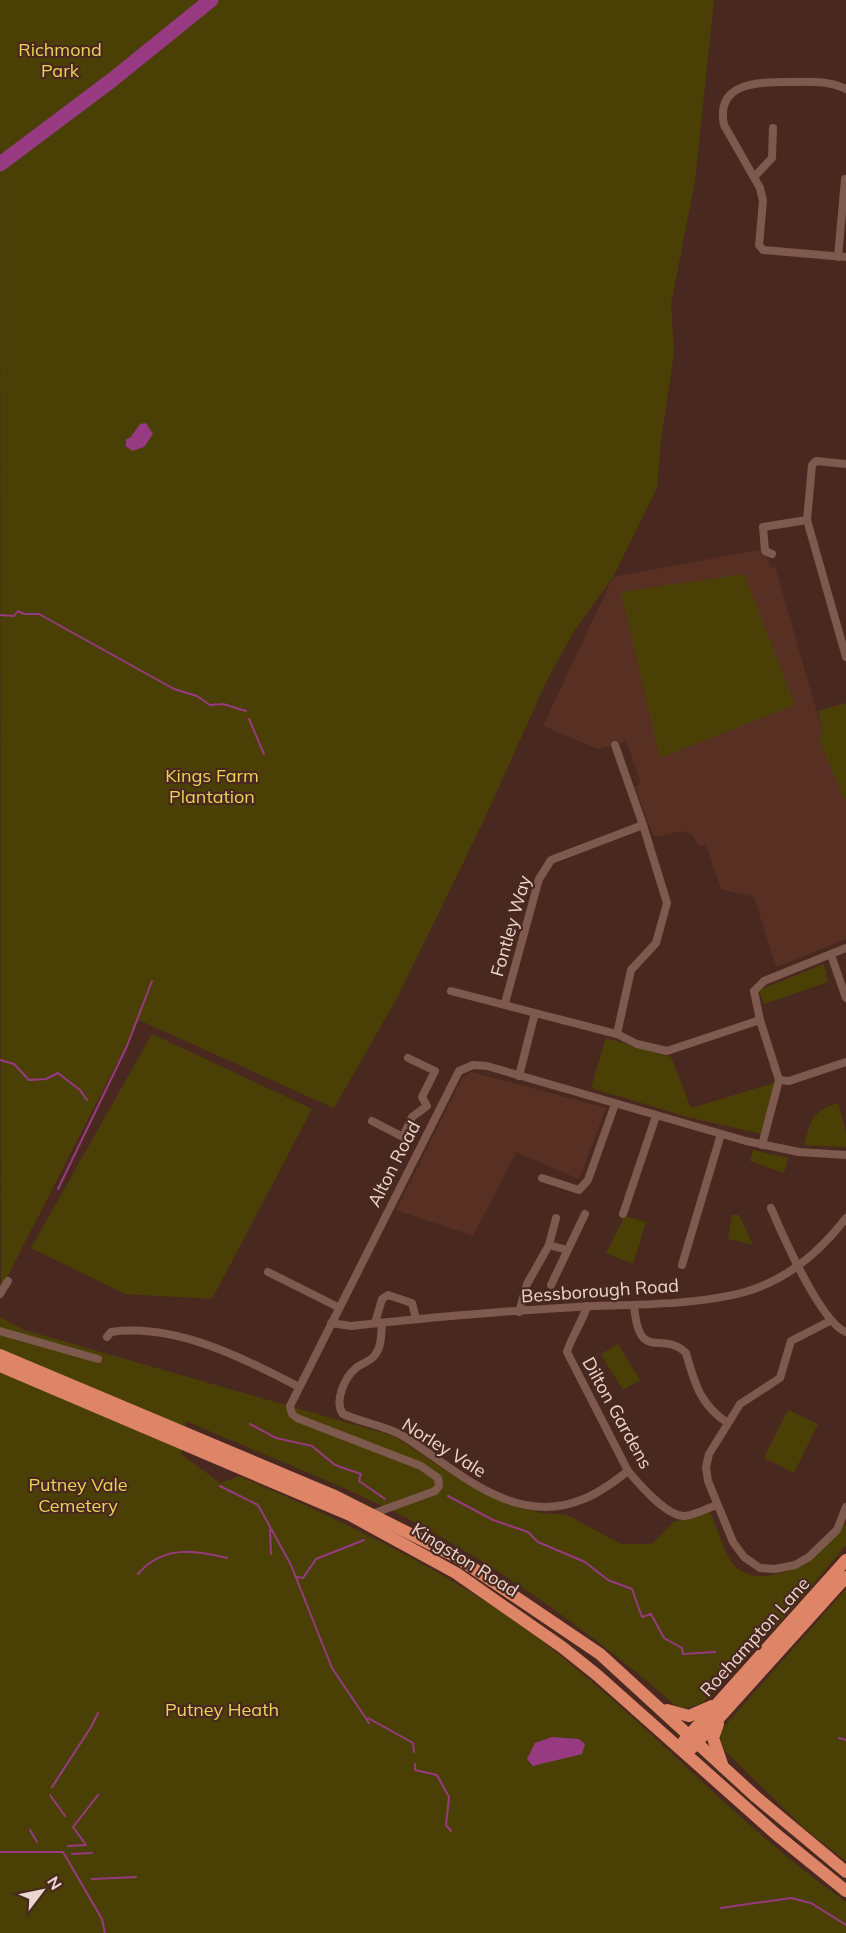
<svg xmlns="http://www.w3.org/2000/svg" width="846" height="1933" font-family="Mulish,sans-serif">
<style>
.built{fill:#573023}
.green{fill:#4a4006}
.water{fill:#983a81}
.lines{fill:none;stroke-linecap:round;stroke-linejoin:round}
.stream{stroke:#983a81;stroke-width:2}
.river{stroke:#983a81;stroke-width:15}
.minor{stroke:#7d594e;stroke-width:8}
.trunk{stroke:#de8568;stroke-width:12}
.labels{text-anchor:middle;stroke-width:4.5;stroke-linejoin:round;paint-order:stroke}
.park-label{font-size:18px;fill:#ebd357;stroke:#49291f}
.street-label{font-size:18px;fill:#ecd7d0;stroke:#49291f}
</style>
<rect width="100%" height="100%" fill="#49291f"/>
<!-- built -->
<g class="built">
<path d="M764,549l6,19 5,-1 48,166 21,66 2,-1v141l-70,28 -22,-70 -33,-8 -15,-44 -7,1 -6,-10 -11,-5 -25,6 -4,-2 -18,-48 6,-4 -15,-42 -28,8 -55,-23 70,-149z"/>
<path d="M471,1072l135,36 -27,71 -63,-27 -43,84 -77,-26 66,-131z"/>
</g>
<!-- green -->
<g class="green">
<path d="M0,0h714l-19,181 -24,123 3,49 -13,87 -4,48 -44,89 -40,56 -25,45 -65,144 -86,176 -63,110 -195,-88 -138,269z"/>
<path d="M744,574l51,131 -135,53 -39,-166z"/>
<path d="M846,703v95l-2,1 -26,-62 5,-4 -5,-22z"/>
<path d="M824,964l4,18 -64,22 -5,-14z"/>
<path d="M152,1034l160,75 -100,190 -87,-5 -94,-46z"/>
<path d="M606,1038l65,19 20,51 83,-25 -13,51 -73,-17 -97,-29z"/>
<path d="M838,1103l8,30v14l-42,-2c8,-26 6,-32 34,-42z"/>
<path d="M753,1150l35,8 -4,15 -34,-12z"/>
<path d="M732,1215h7l14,30 -25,-6z"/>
<path d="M625,1216l21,6 -13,42 -27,-11z"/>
<path d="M0,1317l24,13 370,106 72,48 42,21 34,8 25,2 54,29h31l22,-22 36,-11c6,14 16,49 28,58 12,8 22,8 35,6 36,-8 50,-24 73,-52v22l-61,72 -83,86 -18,6 -9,-4c-85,-74 -179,-141 -280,-193 -68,-34 -139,-60 -209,-91l-5,33 39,29 19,-7c115,50 224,101 323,181 98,79 181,172 284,245v31h-846z"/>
<path d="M618,1344l22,36 -17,10 -22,-36z"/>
<path d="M788,1410l30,14 -24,49 -30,-15z"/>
<path d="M846,1589v272l-41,-32 -81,-79 -4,-12 3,-10z"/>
</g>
<!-- water -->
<g class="water">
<path d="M146,423l7,11 -9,13 -12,4 -6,-5v-7l4,-1 10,-14z"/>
<path d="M552,1737l27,2 6,5 -3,10 -49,12 -6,-7 8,-16z"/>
</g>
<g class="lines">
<!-- stream -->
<g class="stream">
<path d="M0,615l14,1 4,-5 6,3h15l135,75 23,7 13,9 13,-1 23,7"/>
<path d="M249,719l15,35"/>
<path d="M0,1060l14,4 15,16 17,-1 12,-6 22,17 7,10"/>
<path d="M58,1189l69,-143 25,-65"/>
<path d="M250,1424l26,14 36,8 23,19 26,9 -2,7 26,18"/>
<path d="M220,1486l38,19 33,60 41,103 37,55"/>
<path d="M448,1496l45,24 35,12 10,10 47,20 23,18 24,9 10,28 9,-3 13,24 18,10 1,6 32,-2"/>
<path d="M270,1530l1,24"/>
<path d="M138,1574c25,-29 56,-24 89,-16"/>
<path d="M297,1577l6,1 13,-19 48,-19"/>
<path d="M368,1718l45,25 1,9"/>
<path d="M839,1738l7,2"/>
<path d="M415,1764v6l22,5 12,22 -3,28 5,6"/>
<path d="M52,1787l39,-60 7,-14"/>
<path d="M50,1795l15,21"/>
<path d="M30,1830l7,12"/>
<path d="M68,1846l18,-1 -13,-18 25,-32"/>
<path d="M0,1852h63l39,67 3,14"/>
<path d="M72,1854l20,-1"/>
<path d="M92,1879l44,-2"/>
<path d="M721,1908l70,-10 20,5 35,22"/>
</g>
<!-- river -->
<path class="river" d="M0,164l112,-84 99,-80"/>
<!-- minor -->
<g class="minor">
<path d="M846,89c-18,-9 -36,-7 -56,-7 -29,0 -75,-1 -66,43l36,63 3,13 -4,44 4,5 83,7"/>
<path d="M754,177l18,-19 1,-30"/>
<path d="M838,257l7,-78"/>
<path d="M846,464l-30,-3 -4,4 -5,55 39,137"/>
<path d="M772,554l-7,-3 -2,-24 44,-7"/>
<path d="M615,745l28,80"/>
<path d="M831,955l15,43"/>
<path d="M451,991l84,22"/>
<path d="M505,1003l34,-124 12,-19 92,-35 24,78 -11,40 -25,27 -14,64"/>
<path d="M519,1076l16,-63 82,21 20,10 30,7 93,-31"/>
<path d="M779,1080l10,1 57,-19"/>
<path d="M372,1121l31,16 9,-20 15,-11 -5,-9 13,-26 -27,-13"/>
<path d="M762,1145l17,-65 -19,-60 -6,-29 10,-10 82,-33"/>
<path d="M542,1178l37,12 9,-10 27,-76"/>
<path d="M771,1208c11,26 50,115 75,124"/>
<path d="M623,1214l33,-98"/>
<path d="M549,1245l18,5"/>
<path d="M682,1265l39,-131"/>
<path d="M268,1272l70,35"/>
<path d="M551,1285l34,-71"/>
<path d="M0,1294l8,-13"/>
<path d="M634,1305c5,60 28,24 52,48 9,31 14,52 42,70"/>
<path d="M587,1306c-5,17 -15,29 -20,46l61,119c11,13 39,46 57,45 10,-1 22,-8 32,-11"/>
<path d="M519,1312l8,-28 22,-39 7,-27"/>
<path d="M830,1321l-39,20 -11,37 -40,26 -31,50 -3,13 2,14 25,61 11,15 16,11 15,1 20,-4 14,-8 28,-27 9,-23"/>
<path d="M331,1323l20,3c75,-8 151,-15 226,-19 52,-3 117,-1 168,-15 41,-12 75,-40 101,-74"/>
<path d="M375,1323l7,-24 6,-4 24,8 4,16"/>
<path d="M382,1323c-1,11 0,23 -7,32 -5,7 -13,8 -19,13 -12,10 -22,34 -13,46 18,8 45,13 60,22 54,34 110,91 178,64 17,-6 33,-18 47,-29"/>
<path d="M0,1331l98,28"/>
<path d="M107,1337l4,-5c64,-9 133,26 188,55"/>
<path d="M372,1514l63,-23 4,-5 -1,-8 -17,-12 -124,-48 -5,-4 -2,-8 169,-335 14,-6 14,1 259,75 53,11 47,3"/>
</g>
<!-- trunk -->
<g class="trunk">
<path d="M0,1355l335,141 123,62 142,96 156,143 90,75"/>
<path d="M0,1366l350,149 106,58 106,74 35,28 180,160 69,56"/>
<path d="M667,1710l22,6 23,-10"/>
<path d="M718,1724l-5,14 9,26"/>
<path d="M684,1741l162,-181"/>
<path d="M692,1748l154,-171"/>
</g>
</g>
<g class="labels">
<!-- park labels -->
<g class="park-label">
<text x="60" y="56">Richmond<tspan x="60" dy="21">Park</tspan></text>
<text x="212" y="782">Kings Farm<tspan x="212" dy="21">Plantation</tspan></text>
<text x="78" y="1491">Putney Vale<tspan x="78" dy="21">Cemetery</tspan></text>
<text x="222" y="1716">Putney Heath</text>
</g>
<!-- street labels -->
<g class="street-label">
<text transform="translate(511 926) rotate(-74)" y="6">Fontley Way</text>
<text transform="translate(394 1164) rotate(-63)" y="6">Alton Road</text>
<text transform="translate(600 1291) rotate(-4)" y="6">Bessborough Road</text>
<text transform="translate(617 1413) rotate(61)" y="6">Dilton Gardens</text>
<text transform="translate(444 1448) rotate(32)" y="6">Norley Vale</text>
<text transform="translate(465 1560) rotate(32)" y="6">Kingston Road</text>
<text transform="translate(755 1637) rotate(-48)" y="6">Roehampton Lane</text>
</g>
</g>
<!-- north arrow -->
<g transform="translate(42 1891) rotate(58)" stroke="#49291f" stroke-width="4.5" paint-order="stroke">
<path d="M0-4.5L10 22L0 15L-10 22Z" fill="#ecd7d0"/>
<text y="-9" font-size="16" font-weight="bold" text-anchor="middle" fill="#ecd7d0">N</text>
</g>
</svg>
